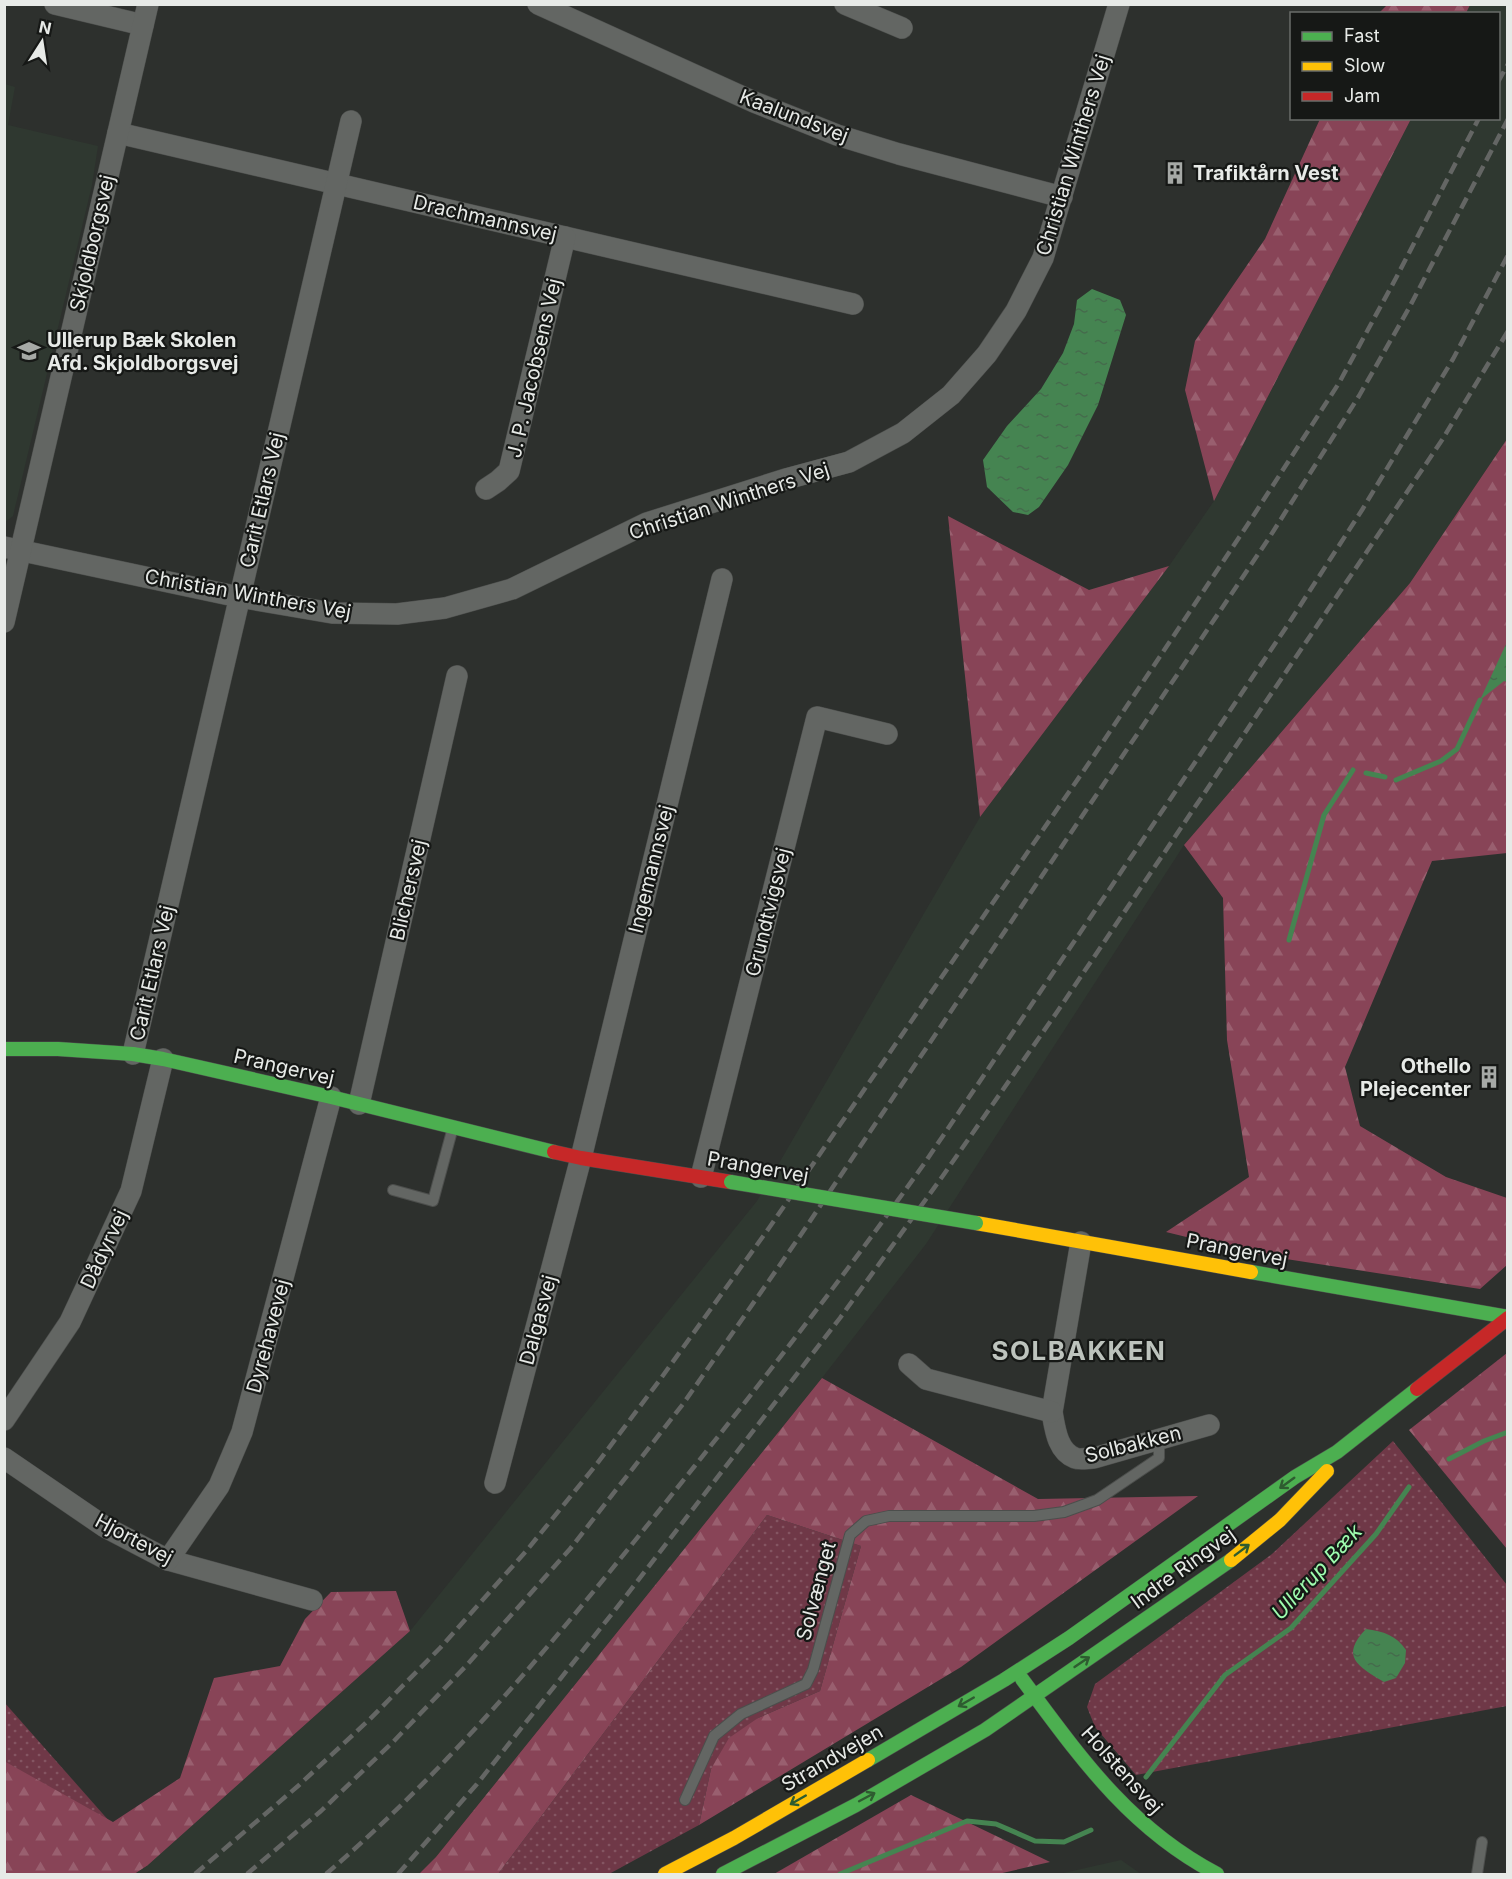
<svg xmlns="http://www.w3.org/2000/svg" width="1512" height="1879" font-family="Inter,sans-serif">
<style>
.built{fill:#2f3830}
.green{fill:url(#green-dots)}
.forest{fill:url(#forest-firs)}
.water{fill:url(#water-ripples)}
.lines{fill:none;stroke-linecap:round;stroke-linejoin:round}
.stream{stroke:#458451;stroke-width:5}
.lane-casing{stroke:#4c4e4c;stroke-width:12}
.street-casing{stroke:#4c4e4c;stroke-width:22}
.fast-casing{stroke:#4c4e4c;stroke-width:15}
.slow-casing{stroke:#4c4e4c;stroke-width:15}
.jam-casing{stroke:#4c4e4c;stroke-width:15}
.lane{stroke:#636663;stroke-width:10}
.street{stroke:#636663;stroke-width:21}
.fast{stroke:#4caf50;stroke-width:14}
.slow{stroke:#ffc107;stroke-width:14}
.jam{stroke:#c62828;stroke-width:14}
.rail{stroke:#646664;stroke-width:4.5;stroke-dasharray:12 6;stroke-linecap:butt}
.fast-bridge-casing{stroke:#4c4e4c;stroke-width:15;stroke-linecap:butt}
.fast-bridge{stroke:#4caf50;stroke-width:14}
.oneway{stroke:#2e5c30}
.labels{text-anchor:middle;stroke-width:4.5;stroke-linejoin:round;paint-order:stroke}
.street-label{font-size:20px;fill:#e7eae7;stroke:#161816}
.poi-label{font-size:20px;font-weight:bold;fill:#e7eae7;stroke:#161816;text-anchor:start}
.water-label{font-size:21px;font-style:italic;fill:#9efcae;stroke:#161816}
.district-label{font-size:26px;font-weight:bold;letter-spacing:1.5px;fill:#bdc3bd;stroke:#161816}
</style>
<defs>
<pattern id="green-dots" width="8" height="8" patternUnits="userSpaceOnUse" patternTransform="scale(1.5)"><rect width="8" height="8" fill="#6f3847"/><path d="M2 2h.1M6 6h.1" fill="none" stroke="#845562" stroke-width="1.8" stroke-linecap="round"/></pattern>
<pattern id="forest-firs" width="22" height="20" patternUnits="userSpaceOnUse" patternTransform="scale(1.5)"><rect width="22" height="20" fill="#884457"/><path d="M5 1l3.5 6h-7zM16 11l3.5 6h-7z" fill="#995f6f"/></pattern>
<pattern id="water-ripples" width="26" height="14" patternUnits="userSpaceOnUse" patternTransform="scale(1.5)"><rect width="26" height="14" fill="#458451"/><path d="M2 4q2-2 4 0t4 0M15 11q2-2 4 0t4 0" fill="none" stroke="#456b4c"/></pattern>
</defs>
<rect width="100%" height="100%" fill="#2d302d"/>
<!-- built -->
<g class="built">
<path d="M1470,5h37v434l-97,144 -226,262 -258,399 -104,134 -386,479 -17,17h-285l14,-9 262,-234 347,-430 223,-384 189,-251 45,-65 197,-382 87,-1v-104l-32,-1z"/>
<path d="M5,84l10,3 -7,38 90,21 -6,39 -79,331 -8,6z"/>
<path d="M1121,1860l20,14h-82z"/>
</g>
<!-- green -->
<g class="green">
<path d="M1393,1441l114,144v121l-371,69 -41,-48 -8,-20 8,-23 177,-130z"/>
<path d="M767,1515l94,31 -41,145 -62,27 -47,51 -12,56 -90,49h-111z"/>
<path d="M4,1702l144,163 -14,9h-129z"/>
</g>
<!-- forest -->
<g class="forest">
<path d="M1387,5v-1l83,1 -4,8h-87z"/>
<path d="M1320,119h91l-197,382 -29,-111 10,-49 70,-102z"/>
<path d="M1507,439v414l-75,8 -87,206 15,59 86,51 61,21v67l-27,24 -220,-34 -94,-23 83,-55 -22,-137 -4,-142 -39,-53 226,-262z"/>
<path d="M948,516l141,74 80,-24 -189,251z"/>
<path d="M1507,1353v196l-98,-119z"/>
<path d="M822,1378l216,121 160,-3 -237,171 -262,158 12,-56 18,-31 29,-20 62,-27 41,-145 -94,-31 -269,359h-79l17,-17z"/>
<path d="M396,1591l14,40 -262,234 -14,9h-129l-1,-113 109,61 67,-44 34,-100 66,-12 25,-47 26,-27z"/>
<path d="M911,1795l139,67 -52,12h-224z"/>
</g>
<!-- water -->
<g class="water">
<path d="M1092,289l28,11 6,15 -28,90 -30,60 -29,42 -11,8 -15,-3 -26,-25 -4,-27 24,-34 34,-37 22,-36 11,-29 3,-24z"/>
<path d="M1507,642v40l-3,-1 -24,19z"/>
<path d="M1366,1629c17,2 31,7 40,21l-1,13 -9,15 -12,4c-27,-16 -44,-26 -18,-53z"/>
</g>
<g class="lines">
<!-- stream -->
<g class="stream">
<path d="M1366,773l19,4"/>
<path d="M1396,780l45,-19 16,-12 23,-49"/>
<path d="M1289,940l35,-125 29,-45"/>
<path d="M1449,1459l35,-18 24,-9"/>
<path d="M1146,1777l79,-102 66,-47 85,-94 33,-47"/>
<path d="M840,1874l127,-53 29,3 39,17 29,1 27,-12"/>
</g>
<!-- lane casing -->
<g class="lane-casing">
<g id="lane">
<path d="M393,1190l40,11 19,-70"/>
<path d="M685,1800l29,-64 27,-22 65,-30 7,-14 37,-135 16,-14 23,-5h145l30,-4 33,-12 62,-42v-20"/>
<path d="M1477,1874l5,-32"/>
</g>
</g>
<!-- street casing -->
<g class="street-casing">
<g id="street">
<path d="M55,4l88,21"/>
<path d="M538,4l216,98 83,33 62,19 163,43"/>
<path d="M845,4l57,24"/>
<path d="M118,133l735,171"/>
<path d="M486,489l12,-8 11,-10 56,-234"/>
<path d="M4,547l235,50 93,16 65,1 48,-6 67,-19 135,-66 139,-44 63,-17 54,-29 48,-38 36,-41 29,-43 27,-53 76,-254"/>
<path d="M4,622l144,-618"/>
<path d="M133,1054l218,-933"/>
<path d="M359,1104l98,-428"/>
<path d="M701,1177l116,-460 70,17"/>
<path d="M1081,1242l-29,170c3,16 5,39 23,46 5,2 13,0 19,0l115,-33"/>
<path d="M909,1364l17,15 126,33"/>
<path d="M4,1420l66,-98 61,-131 32,-132"/>
<path d="M4,1458l101,69 63,33 144,40"/>
<path d="M495,1483l86,-325 141,-579"/>
<path d="M168,1560l51,-74 23,-54 89,-335"/>
</g>
</g>
<!-- fast casing -->
<g class="fast-casing">
<g id="fast">
<path d="M4,1049h54l75,5 30,5 168,38 223,55"/>
<path d="M1251,1272l257,45"/>
<path d="M1022,1679c58,78 107,149 195,195"/>
<path d="M868,1760l136,-80 65,-42 226,-161 42,-25 80,-63"/>
<path d="M723,1874l133,-69 129,-75 246,-170"/>
</g>
</g>
<!-- slow casing -->
<g class="slow-casing">
<g id="slow">
<path d="M976,1223l275,49"/>
<path d="M1231,1560l49,-40 47,-49"/>
<path d="M665,1874l69,-36 134,-78"/>
</g>
</g>
<!-- jam casing -->
<g class="jam-casing">
<g id="jam">
<path d="M554,1152l27,6 150,24"/>
<path d="M1417,1389l91,-71"/>
</g>
</g>
<!-- lane -->
<use href="#lane" class="lane"/>
<!-- street -->
<use href="#street" class="street"/>
<!-- fast -->
<use href="#fast" class="fast"/>
<!-- slow -->
<use href="#slow" class="slow"/>
<!-- jam -->
<use href="#jam" class="jam"/>
<!-- rail -->
<g class="rail">
<path d="M1498,82l10,-18"/>
<path d="M195,1874l103,-88 72,-67 70,-71 87,-98 69,-85 63,-84 110,-153 322,-468 157,-236 91,-141 57,-105 83,-160"/>
<path d="M247,1874l74,-63 72,-69 72,-75 105,-118 113,-145 117,-168 469,-698 90,-142 50,-88 99,-189"/>
<path d="M326,1874c125,-107 229,-234 332,-362 92,-115 183,-231 268,-351l359,-532 77,-119 91,-151 55,-104"/>
<path d="M398,1874l79,-90 149,-188 214,-278 102,-141 115,-165 385,-572 66,-109"/>
</g>
<!-- fast-bridge casing -->
<g class="fast-bridge-casing">
<path id="fast-bridge" d="M731,1182l245,41"/>
</g>
<!-- fast-bridge -->
<use href="#fast-bridge" class="fast-bridge"/>
</g>
<!-- one-way arrows -->
<defs><path id="oneway-shaft" d="M-6 0H5M1.5-3L5.5 0L1.5 3" fill="none" stroke-width="1.6" stroke-linecap="round" stroke-linejoin="round" transform="scale(1.5)"/></defs>
<g class="oneway">
<use href="#oneway-shaft" transform="translate(1287 1483) rotate(144)"/>
<use href="#oneway-shaft" transform="translate(1242 1550) rotate(-37)"/>
<use href="#oneway-shaft" transform="translate(1082 1662) rotate(-34)"/>
<use href="#oneway-shaft" transform="translate(966 1702) rotate(150)"/>
<use href="#oneway-shaft" transform="translate(867 1797) rotate(-28)"/>
<use href="#oneway-shaft" transform="translate(798 1800) rotate(150)"/>
</g>
<!-- icons -->
<defs>
<g id="building-bare" transform="scale(1.8)"><path d="M-4-6H4V6H1V3H-1V6H-4ZM-2.5-4.3h1.7v1.8h-1.7ZM.8-4.3h1.7v1.8H.8ZM-2.5-1h1.7V.8h-1.7ZM.8-1h1.7V.8H.8Z" fill="#a6a9a6" stroke="#161816" stroke-width="2.5" paint-order="stroke"/></g>
<g id="school-bare" transform="scale(1.8)"><path d="M0-5L7-2L0 1L-7-2ZM-4 1L0 2.5L4 1V4Q0 6-4 4Z" fill="#a6a9a6" stroke="#161816" stroke-width="2.5" paint-order="stroke"/></g>
</defs>
<g fill-rule="evenodd">
<use href="#building-bare" x="1175" y="173"/>
<use href="#school-bare" x="29" y="351"/>
<use href="#building-bare" x="1489" y="1077"/>
</g>
<g class="labels">
<!-- street labels -->
<g class="street-label">
<text transform="translate(794 116) rotate(21)" y="7">Kaalundsvej</text>
<text transform="translate(1073 155) rotate(-73)" y="7">Christian Winthers Vej</text>
<text transform="translate(485 218) rotate(13)" y="7">Drachmannsvej</text>
<text transform="translate(92 243) rotate(-77)" y="7">Skjoldborgsvej</text>
<text transform="translate(534 368) rotate(-77)" y="7">J. P. Jacobsens Vej</text>
<text transform="translate(262 500) rotate(-77)" y="7">Carit Etlars Vej</text>
<text transform="translate(729 501) rotate(-18)" y="7">Christian Winthers Vej</text>
<text transform="translate(248 594) rotate(10)" y="7">Christian Winthers Vej</text>
<text transform="translate(651 869) rotate(-76)" y="7">Ingemannsvej</text>
<text transform="translate(408 890) rotate(-77)" y="7">Blichersvej</text>
<text transform="translate(768 912) rotate(-76)" y="7">Grundtvigsvej</text>
<text transform="translate(152 973) rotate(-77)" y="7">Carit Etlars Vej</text>
<text transform="translate(284 1067) rotate(13)" y="7">Prangervej</text>
<text transform="translate(758 1167) rotate(10)" y="7">Prangervej</text>
<text transform="translate(104 1249) rotate(-65)" y="7">Dådyrvej</text>
<text transform="translate(1237 1250) rotate(11)" y="7">Prangervej</text>
<text transform="translate(538 1320) rotate(-75)" y="7">Dalgasvej</text>
<text transform="translate(268 1336) rotate(-75)" y="7">Dyrehavevej</text>
<text transform="translate(1133 1444) rotate(-14)" y="7">Solbakken</text>
<text transform="translate(134 1539) rotate(28)" y="7">Hjortevej</text>
<text transform="translate(1183 1568) rotate(-36)" y="7">Indre Ringvej</text>
<text transform="translate(816 1591) rotate(-75)" y="7">Solvænget</text>
<text transform="translate(832 1758) rotate(-30)" y="7">Strandvejen</text>
<text transform="translate(1122 1770) rotate(48)" y="7">Holstensvej</text>
</g>
<!-- poi labels -->
<g class="poi-label">
<text x="1193" y="180">Trafiktårn Vest</text>
<text x="47" y="347">Ullerup Bæk Skolen<tspan x="47" dy="23">Afd. Skjoldborgsvej</tspan></text>
<text x="1471" y="1073" text-anchor="end">Othello<tspan x="1471" dy="23">Plejecenter</tspan></text>
</g>
<!-- water labels -->
<g class="water-label">
<text transform="translate(1317 1572) rotate(-47)" y="7">Ullerup Bæk</text>
</g>
<!-- district labels -->
<g class="district-label">
<text x="1079" y="1360">SOLBAKKEN</text>
</g>
</g>
<!-- border -->
<rect width="1512" height="1879" fill="none" stroke="#e7eae7" stroke-width="12"/>
<!-- legend -->
<rect x="1290" y="12" width="210" height="108" fill="#161816" stroke="#6a6c6a" stroke-width="1.5"/>
<rect x="1302" y="32" width="30" height="9" fill="#4caf50" stroke="#6a6c6a" stroke-width="1.5"/>
<text x="1344" y="42" font-size="18" fill="#e7eae7">Fast</text>
<rect x="1302" y="62" width="30" height="9" fill="#ffc107" stroke="#6a6c6a" stroke-width="1.5"/>
<text x="1344" y="72" font-size="18" fill="#e7eae7">Slow</text>
<rect x="1302" y="92" width="30" height="9" fill="#c62828" stroke="#6a6c6a" stroke-width="1.5"/>
<text x="1344" y="102" font-size="18" fill="#e7eae7">Jam</text>
<!-- north arrow -->
<g transform="translate(42 42) rotate(12)" stroke="#161816" stroke-width="4.5" paint-order="stroke">
<path d="M0-4.5L10 22L0 15L-10 22Z" fill="#e7eae7"/>
<text y="-9" font-size="16" font-weight="bold" text-anchor="middle" fill="#e7eae7">N</text>
</g>
</svg>
